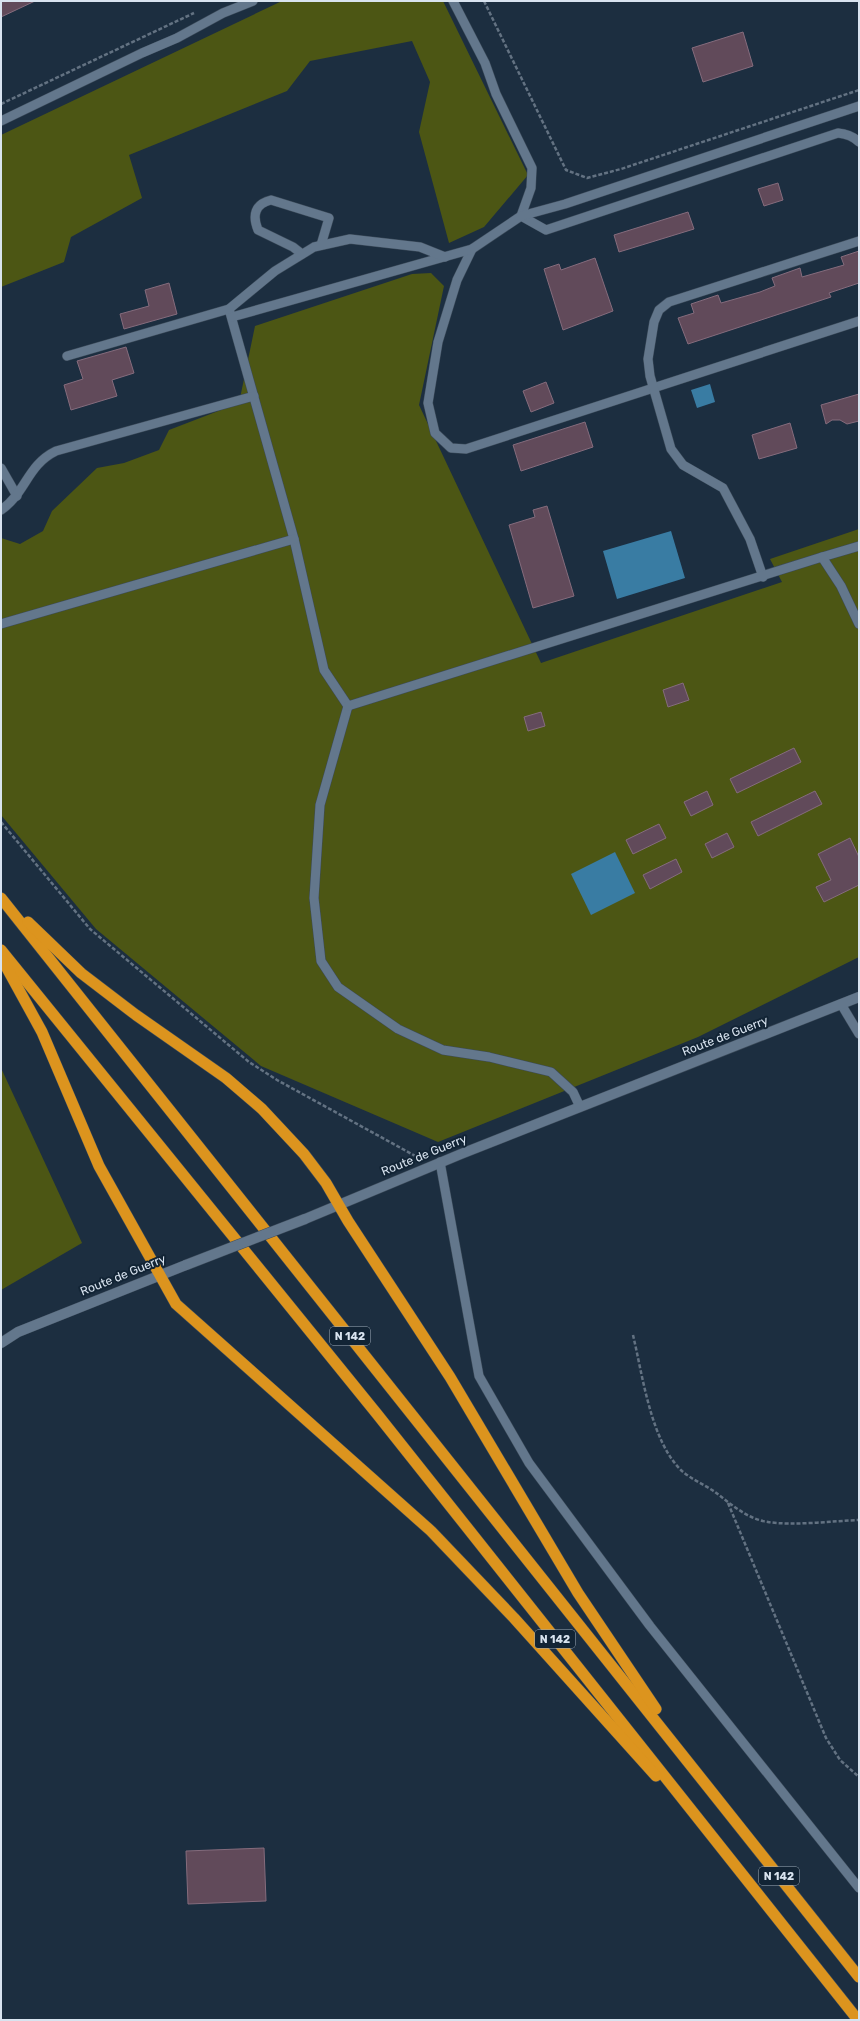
<svg xmlns="http://www.w3.org/2000/svg" width="860" height="2021" font-family="Rubik,sans-serif">
<style>
.green{fill:#4c5614}
.water{fill:#397ca3}
.building{fill:#614a5a;stroke:#856c7d}
.lines{fill:none;stroke-linecap:round;stroke-linejoin:round}
.service-casing{stroke:#3c4b5a;stroke-width:10}
.minor-casing{stroke:#3c4b5a;stroke-width:11}
.trunk-casing{stroke:#3c4b5a;stroke-width:12}
.path{stroke:#637282;stroke-width:2.5;stroke-dasharray:4 2;stroke-linecap:butt}
.service{stroke:#63778c;stroke-width:9}
.minor{stroke:#63778c;stroke-width:10}
.trunk{stroke:#dc941e;stroke-width:11}
.minor-bridge-casing{stroke:#3c4b5a;stroke-width:11;stroke-linecap:butt}
.minor-bridge{stroke:#63778c;stroke-width:10}
.labels{text-anchor:middle;stroke-width:4;stroke-linejoin:round;paint-order:stroke}
.shield{fill:#122435;stroke:#9daab7;stroke-width:1}
.shield-label{font-size:11px;font-weight:bold;fill:#d8e3ef}
.street-label{font-size:12px;fill:#d8e3ef;stroke:#122435}
</style>
<rect width="100%" height="100%" fill="#1c2e40"/>
<!-- green -->
<g class="green">
<path d="M282,1h161l85,174 -44,52 -35,16 -30,-111 11,-50 -18,-41 -102,20 -23,30 -158,64 13,43 -71,39 -7,25 -63,25v-152z"/>
<path d="M431,273l13,13 -25,119 122,258 241,-81 -12,-23 89,-30v428l-161,80 -260,105 -177,-76 -165,-137 -95,-114v-277l19,6 23,-13 9,-20 45,-43 27,-5 35,-13 10,-20 70,-27 16,-77 157,-52z"/>
<path d="M1,1068l81,175 -81,47z"/>
</g>
<!-- water -->
<g class="water">
<path d="M710,384l5,18 -18,6 -6,-18z"/>
<path d="M671,531l14,47 -68,21 -14,-48z"/>
<path d="M615,852l20,41 -44,22 -20,-41z"/>
</g>
<!-- building -->
<g class="building">
<path d="M1,1h34l-34,16z"/>
<path d="M743,32l10,34 -50,16 -11,-34z"/>
<path d="M778,183l5,17 -19,6 -6,-17z"/>
<path d="M688,212l6,17 -75,23 -5,-17z"/>
<path d="M859,251v32l-30,10 2,4 -143,47 -10,-26 16,-5 -3,-9 27,-9 3,8 39,-11 15,-6 -3,-8 28,-10 2,9 42,-12 -3,-8z"/>
<path d="M595,258l18,53 -50,19 -19,-61 15,-5 2,6z"/>
<path d="M169,283l8,31 -53,15 -4,-15 29,-8 -4,-16z"/>
<path d="M126,347l8,26 -22,7 5,16 -46,14 -7,-25 19,-6 -6,-18z"/>
<path d="M546,382l8,21 -23,9 -8,-21z"/>
<path d="M859,394v27l-12,3 -7,-4h-8l-6,4 -5,-19z"/>
<path d="M585,422l8,25 -72,24 -8,-26z"/>
<path d="M790,423l7,25 -38,11 -7,-24z"/>
<path d="M547,506l27,90 -41,12 -24,-83 26,-8 -2,-7z"/>
<path d="M683,683l6,17 -21,7 -5,-17z"/>
<path d="M541,712l4,14 -17,5 -4,-14z"/>
<path d="M794,748l7,14 -64,31 -7,-14z"/>
<path d="M707,791l6,14 -22,11 -7,-14z"/>
<path d="M815,791l7,13 -64,32 -7,-14z"/>
<path d="M659,824l7,14 -33,16 -7,-14z"/>
<path d="M727,833l7,14 -22,11 -7,-14z"/>
<path d="M850,838l9,19v28l-35,17 -8,-15 15,-7 -13,-26z"/>
<path d="M676,859l6,13 -32,17 -7,-14z"/>
<path d="M264,1848l2,53 -78,3 -2,-53z"/>
</g>
<g class="lines">
<!-- service casing -->
<g class="service-casing">
<g id="service">
<path d="M453,1l32,62 11,31 36,74 -1,20 -10,28 25,14 292,-97c9,1 15,3 21,9"/>
<path d="M1,121l141,-68 35,-15 46,-25 30,-12"/>
<path d="M472,249l-15,31 -19,62 -10,61 7,30 16,15 15,1 393,-128"/>
<path d="M302,254l-9,-7 -35,-17c-6,-15 -3,-26 13,-30l58,18 -8,27"/>
<path d="M229,309l65,230 30,131 24,36 -28,99 -6,93 7,63 17,26 60,42 45,21 46,7 62,15 22,20 7,15"/>
<path d="M232,317l240,-68 49,-33 44,-12 294,-98"/>
<path d="M67,356l162,-47 46,-38 39,-24 36,-8 70,8 25,10"/>
<path d="M1,468l16,28"/>
<path d="M1,510c25,-17 26,-45 55,-59l198,-55"/>
<path d="M822,557l37,-11"/>
<path d="M763,577l-13,-38 -27,-51 -40,-23 -12,-16 -21,-73 -2,-17 6,-37 5,-12 10,-8 190,-61"/>
<path d="M1,624l293,-85"/>
<path d="M348,706l474,-149 19,29 18,38"/>
<path d="M841,1004l18,30"/>
<path d="M440,1162l39,214 50,87 121,163 209,262"/>
</g>
</g>
<!-- minor casing -->
<g class="minor-casing">
<g id="minor">
<path d="M305,1219l156,-65 398,-157"/>
<path d="M1,1343l17,-11 168,-67"/>
</g>
</g>
<!-- trunk casing -->
<g class="trunk-casing">
<g id="trunk">
<path d="M1,898l858,1079"/>
<path d="M28,922l53,51 55,42 90,63 36,31 42,45 22,29 22,38 102,156 128,216 78,116"/>
<path d="M1,950l376,464 481,606"/>
<path d="M3,961l39,71 57,134 77,138 255,227 83,87 142,158"/>
</g>
</g>
<!-- path -->
<g class="path">
<path d="M484,1l82,169 21,8 34,-9 238,-79"/>
<path d="M1,104l193,-91"/>
<path d="M1,822l89,107 159,133 28,18 142,78"/>
<path d="M633,1335c10,42 18,107 49,136 9,8 23,14 33,21 16,12 32,27 53,30 25,4 64,-1 91,-2"/>
<path d="M728,1503l98,235 14,22 19,17"/>
</g>
<!-- service -->
<use href="#service" class="service"/>
<!-- minor -->
<use href="#minor" class="minor"/>
<!-- trunk -->
<use href="#trunk" class="trunk"/>
<!-- minor-bridge casing -->
<g class="minor-bridge-casing">
<path id="minor-bridge" d="M186,1265l119,-46"/>
</g>
<!-- minor-bridge -->
<use href="#minor-bridge" class="minor-bridge"/>
</g>
<g class="labels">
<!-- shield labels -->
<g class="shield">
<rect x="330" y="1327" width="40" height="18" rx="3"/>
<rect x="535" y="1630" width="40" height="18" rx="3"/>
<rect x="759" y="1867" width="40" height="18" rx="3"/>
</g>
<g class="shield-label">
<text x="350" y="1340">N 142</text>
<text x="555" y="1643">N 142</text>
<text x="779" y="1880">N 142</text>
</g>
<!-- street labels -->
<g class="street-label">
<text transform="translate(725 1036) rotate(-21)" y="4">Route de Guerry</text>
<text transform="translate(424 1155) rotate(-22)" y="4">Route de Guerry</text>
<text transform="translate(123 1275) rotate(-22)" y="4">Route de Guerry</text>
</g>
</g>
<!-- border -->
<rect width="860" height="2021" fill="none" stroke="#d8e3ef" stroke-width="4"/>
</svg>
